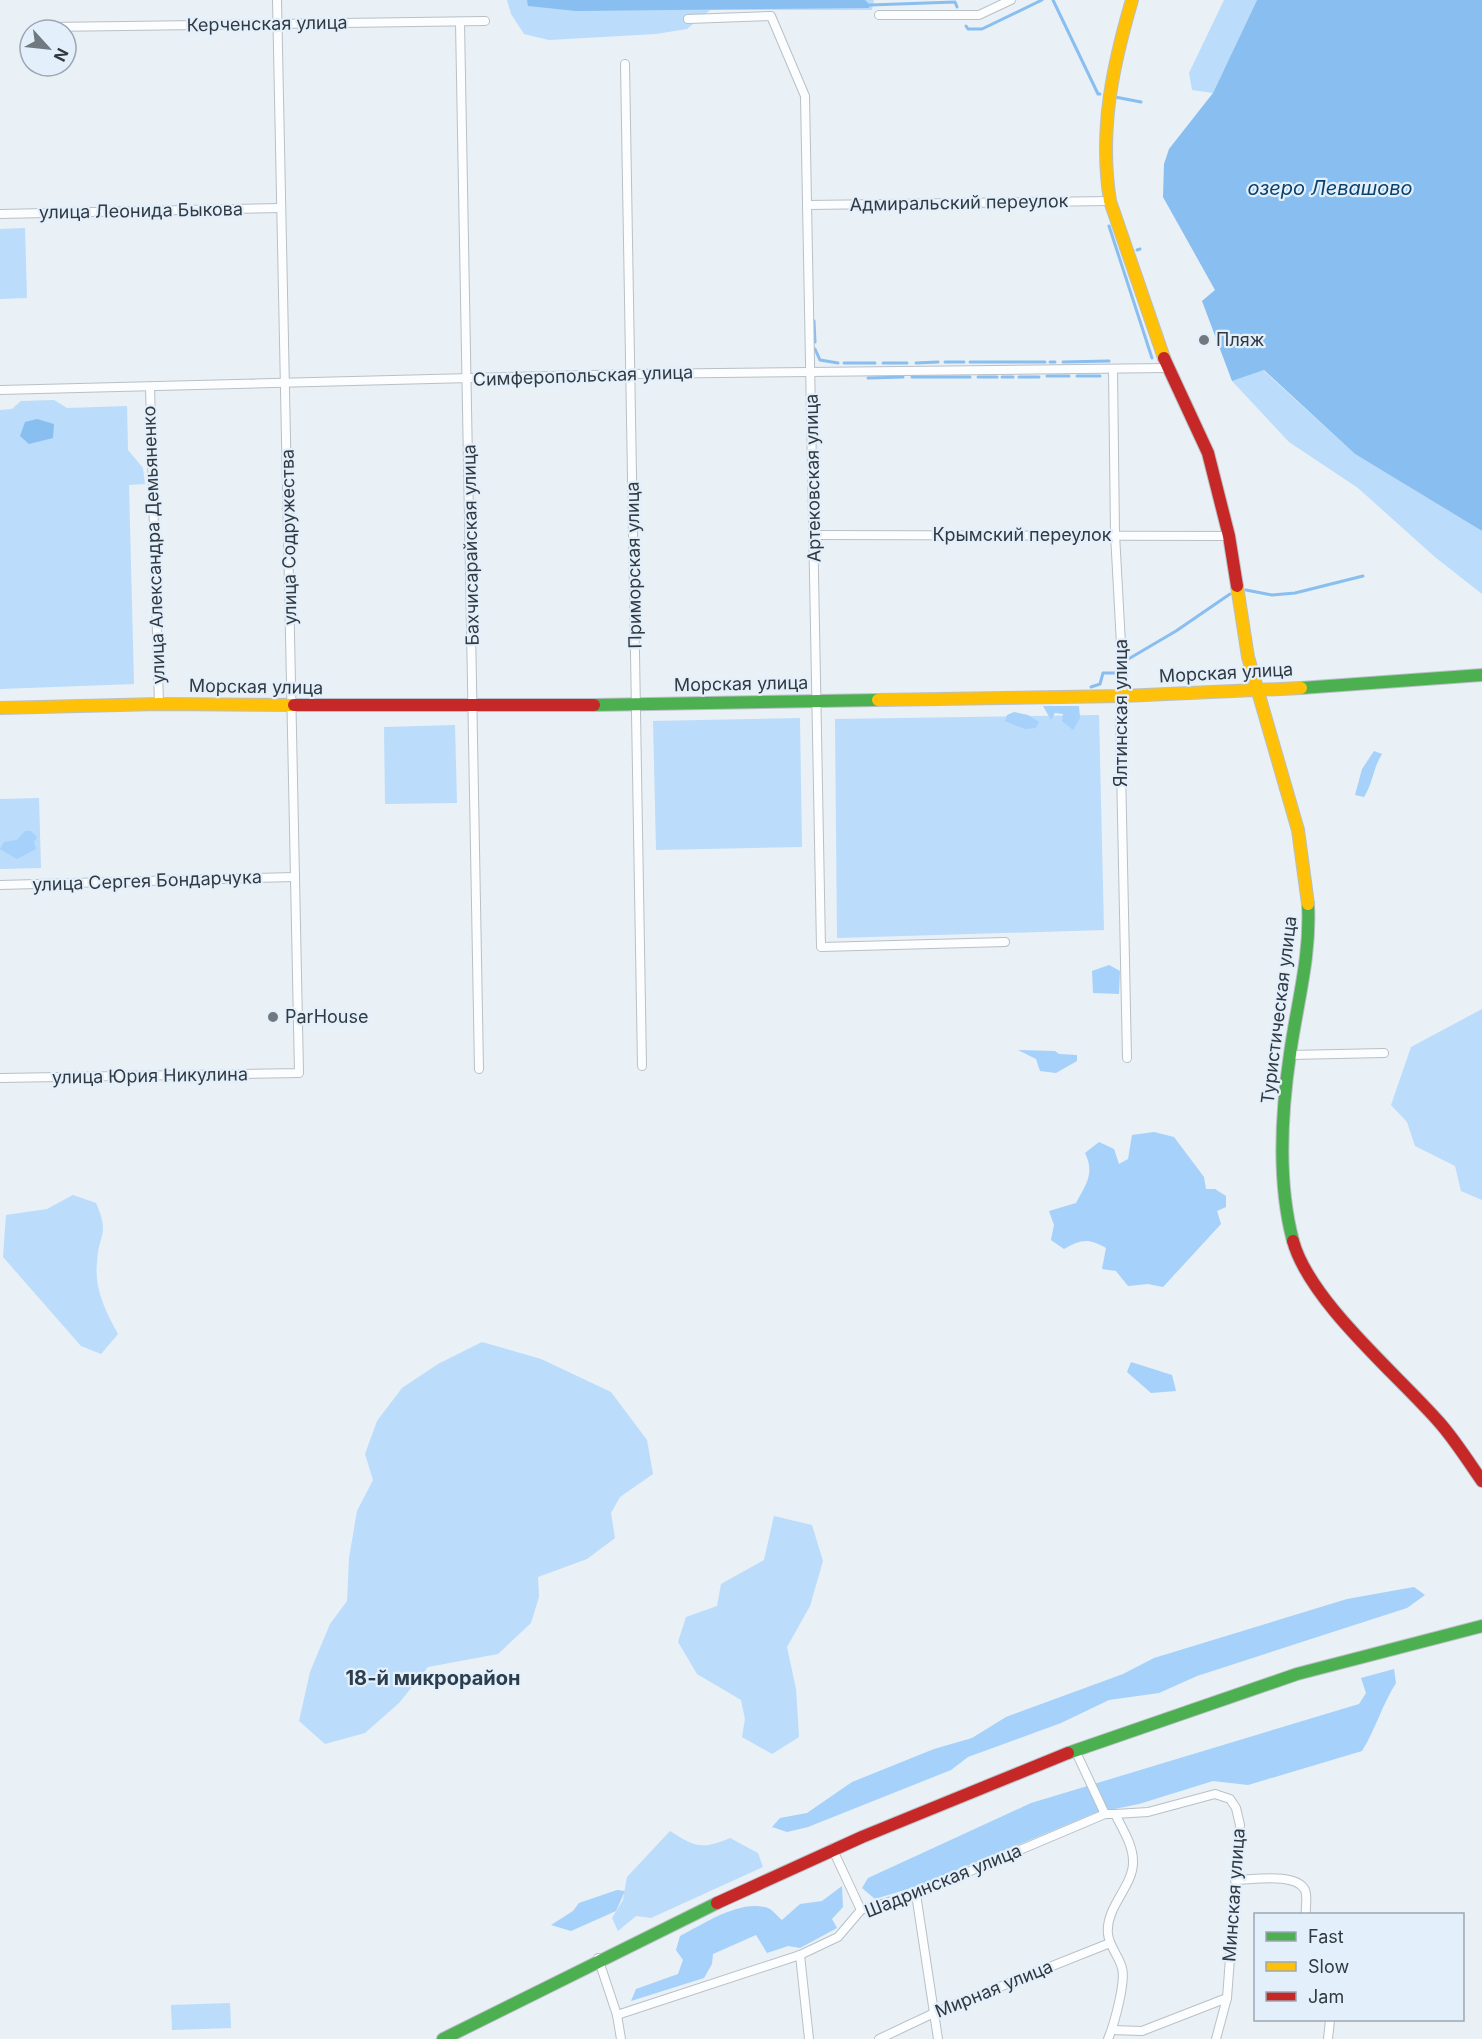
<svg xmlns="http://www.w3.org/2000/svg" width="1482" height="2039" font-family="Inter,sans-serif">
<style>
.green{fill:#bbdcfb}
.forest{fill:#a5d1fa}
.water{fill:#88bef0}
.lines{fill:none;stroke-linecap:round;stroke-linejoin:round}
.stream{stroke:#88bef0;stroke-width:3}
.street-casing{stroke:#b9c0c6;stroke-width:10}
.fast-casing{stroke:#b9c0c6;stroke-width:14}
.slow-casing{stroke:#b9c0c6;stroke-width:14}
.jam-casing{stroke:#b9c0c6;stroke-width:14}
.street{stroke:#fcfdfe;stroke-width:8}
.fast{stroke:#4caf50;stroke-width:12}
.slow{stroke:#ffc107;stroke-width:12}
.jam{stroke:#c62828;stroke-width:12}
.poi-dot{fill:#717980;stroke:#e3f0fc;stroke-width:2}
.labels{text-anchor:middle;stroke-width:4.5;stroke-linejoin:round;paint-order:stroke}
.street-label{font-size:18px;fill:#313941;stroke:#e3f0fc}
.poi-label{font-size:18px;fill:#313941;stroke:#e3f0fc;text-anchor:start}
.water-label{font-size:20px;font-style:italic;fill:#0a426e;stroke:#e3f0fc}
.neighbourhood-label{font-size:20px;font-weight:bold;fill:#2c3d4d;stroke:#e3f0fc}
</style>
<rect width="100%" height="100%" fill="#e9f0f6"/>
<!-- green -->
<g class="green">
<path d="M507,0h367l-2,10h-162l-23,19 -31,5 -107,6 -25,-6 -13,-20z"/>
<path d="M1224,0h33l-44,93 -21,-3 -3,-17z"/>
<path d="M25,228l2,70 -27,1v-70z"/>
<path d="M1263,370l92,84 127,77v63l-47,-37 -77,-69 -69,-46 -57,-61z"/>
<path d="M54,400l13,8 60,-2 1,44 15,18 2,16 -16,1 5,199 -134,5v-279l12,-1 9,-8z"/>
<path d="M1099,715l5,215 -267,8 -2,-219z"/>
<path d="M800,718l2,129 -146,3 -3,-129z"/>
<path d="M455,725l2,78 -72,1 -1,-77z"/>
<path d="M39,798l2,70 -41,1v-70z"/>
<path d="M1482,1009v191l-21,-9 -6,-25 -40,-20 -8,-24 -16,-17 20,-58z"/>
<path d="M73,1195l23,8c14,32 3,29 1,59 -3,27 9,50 21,72l-17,20 -20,-8 -78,-89 3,-42 41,-6z"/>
<path d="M482,1342l59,17 70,33 36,48 6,34 -33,23 -9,16 4,25 -28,21 -49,18 1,20 -8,26 -33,31 -70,13 -29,36 -34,30 -40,11 -26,-23 11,-49 20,-48 17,-23 2,-43 8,-47 16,-31 -8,-26 12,-33 25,-33 36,-24z"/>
<path d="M774,1516l38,9 11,36 -13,45 -23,41 9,42 3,48 -27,17 -30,-17 3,-18 -4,-19 -44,-26 -19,-32 8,-25 31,-11 4,-22 43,-24z"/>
<path d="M670,1831c25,16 32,19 60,7l28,15 5,14 -112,51 -15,-2 -18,15 -6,-13 11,-18 4,-23z"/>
<path d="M230,2003l1,25 -59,2 -1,-25z"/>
</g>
<!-- forest -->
<g class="forest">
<path d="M1043,706h36l1,12 -7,12 -11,-9 1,-7 -8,-1 -4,7z"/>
<path d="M1014,712l14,3 11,7 -3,6 -11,1 -20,-8 2,-6z"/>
<path d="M1374,751l8,3c-9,14 -9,29 -18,43l-9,-2 7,-26z"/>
<path d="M25,831h6l6,6 -3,5 2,7 -19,10 -17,-10 4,-7 13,-2z"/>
<path d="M1109,965l11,6 -1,23 -26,-1 -1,-22z"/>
<path d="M1018,1050l37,1 4,3 18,1v6l-21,12 -16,-2 -4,-12z"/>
<path d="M1154,1132l20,5 30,40 2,12h9l11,7v11l-9,4 4,13 -58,63 -15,-3 -20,2 -12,-15 -14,-2 4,-21c-17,-10 -25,-9 -42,1l-13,-9 3,-15 -5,-14 27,-8c10,-18 19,-30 9,-50l14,-11 15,7 5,15 9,-5 4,-24z"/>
<path d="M1131,1362l41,13 4,16 -25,2 -24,-21z"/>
<path d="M1414,1587l11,8 -18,13 -210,68 -38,17 -50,7 -48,23 -93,34 -17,13 -143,57 -21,5 -15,-5 8,-9 27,-5 45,-31 82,-33 38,-11 34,-21 117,-43 31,-16 193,-59z"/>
<path d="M1394,1669l2,14c-14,22 -20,45 -34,68l-114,34 -35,-4 -74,23 -44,9 -174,72 -46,14 -13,-11 6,-10 163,-75 328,-99 7,-11 -5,-15z"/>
<path d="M842,1886l1,21 -11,12 5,9 -37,20 -12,-2 -21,7 -11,-18 -43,19 -1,10 -8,14 -73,23 5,-12 42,-15 5,-14 -7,-10 4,-14c24,-12 60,-37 88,-28 5,2 10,9 14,12l18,-16 22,-3z"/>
<path d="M617,1890l8,1 -9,20 -45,20 -20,-6 22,-14 6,-8z"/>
</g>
<!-- water -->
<g class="water">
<path d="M527,0h338l5,5 -1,3 -293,3 -48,-5z"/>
<path d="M1257,0h225v531l-127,-77 -91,-84 -32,11 -30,-80 13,-11 -52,-93 1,-33 5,-15 44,-56z"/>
<path d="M37,419l17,5 -1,14 -24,6 -9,-8 5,-14z"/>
</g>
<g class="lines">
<!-- stream -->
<g class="stream">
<path d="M1053,0l45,94h2"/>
<path d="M870,5l85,-3 2,5"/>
<path d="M966,26l2,3h14l60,-29"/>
<path d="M1115,97l26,5"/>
<path d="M1109,226l43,132"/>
<path d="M1137,250l3,-1"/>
<path d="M814,321l1,21"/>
<path d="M815,349l5,11 18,3"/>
<path d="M945,362h19"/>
<path d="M970,362h75"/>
<path d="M1050,362h5"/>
<path d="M1063,362l46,-1"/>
<path d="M844,363h31"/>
<path d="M883,363h24"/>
<path d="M916,363l22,-1"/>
<path d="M1047,376h22"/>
<path d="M1077,376h23"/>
<path d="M912,377h58"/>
<path d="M978,377h19"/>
<path d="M1002,377h11"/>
<path d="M1019,377h20"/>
<path d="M868,378l35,-1"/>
<path d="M1246,590l26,5 23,-2 68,-17"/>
<path d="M1125,661l51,-30 54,-37"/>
<path d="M1091,687l9,-3 3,-11h15v-10"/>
</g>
<!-- street casing -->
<g class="street-casing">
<g id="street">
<path d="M879,15h100l32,-15"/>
<path d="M688,19l83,-3 34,80 16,851 184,-5"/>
<path d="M460,22l19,1047"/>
<path d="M49,27l436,-6"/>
<path d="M625,64l17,1002"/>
<path d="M808,205l302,-4"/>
<path d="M0,214l281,-6"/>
<path d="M1113,369l2,165 8,147 -3,38 7,339"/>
<path d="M150,387l9,317"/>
<path d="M0,390l631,-16 536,-6"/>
<path d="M814,535l415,1"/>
<path d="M0,885l295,-8"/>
<path d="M1290,1055l94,-2"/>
<path d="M0,1078l299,-5 -22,-1073"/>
<path d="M1075,1750l30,64h10c7,14 18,31 18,47 1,25 -28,46 -25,73 1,12 11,22 14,34 4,14 -8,57 -14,71"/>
<path d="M1115,1814l33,-2 67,-18 15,5 6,9 4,17 -13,173 -11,41"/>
<path d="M832,1848l29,62"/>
<path d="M1235,1880c18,0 61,-8 70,10 3,7 0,17 1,24"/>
<path d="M916,1894l22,145"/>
<path d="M800,1955l9,84"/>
<path d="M598,1958l19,57 4,24"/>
<path d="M617,2015l183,-60 38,-18 23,-27 55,-16 189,-80"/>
<path d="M1112,2030l30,1 85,-33"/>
<path d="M879,2039l55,-26 176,-70"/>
<path d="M1328,2039l2,-19"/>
</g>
</g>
<!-- fast casing -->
<g class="fast-casing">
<g id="fast">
<path d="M1301,688l181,-13"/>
<path d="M594,705l284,-5"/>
<path d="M1293,1241c-16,-60 -12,-126 -3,-187 7,-51 21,-98 18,-150"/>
<path d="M1068,1753l229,-79 185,-48"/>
<path d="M443,2039l274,-136"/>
</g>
</g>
<!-- slow casing -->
<g class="slow-casing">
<g id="slow">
<path d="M1132,0c-20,68 -33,131 -22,201l54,157"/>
<path d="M1237,586l11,71 50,173 10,74"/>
<path d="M878,700l245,-4 178,-8"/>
<path d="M0,708l159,-4 135,1"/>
</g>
</g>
<!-- jam casing -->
<g class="jam-casing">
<g id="jam">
<path d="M1164,358l44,95 21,83 8,50"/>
<path d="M294,705h300"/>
<path d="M1293,1241c17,61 104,133 146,181 16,18 29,39 43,59"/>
<path d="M717,1903l145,-66 206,-84"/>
</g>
</g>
<!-- street -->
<use href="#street" class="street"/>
<!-- fast -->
<use href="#fast" class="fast"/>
<!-- slow -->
<use href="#slow" class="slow"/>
<!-- jam -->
<use href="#jam" class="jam"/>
</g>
<!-- markers -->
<g class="poi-dot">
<circle cx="1204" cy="340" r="6"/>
<circle cx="273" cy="1017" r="6"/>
</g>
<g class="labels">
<!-- street labels -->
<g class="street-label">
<text transform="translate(267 24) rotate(-1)" y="6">Керченская улица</text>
<text transform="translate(959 203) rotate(-1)" y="6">Адмиральский переулок</text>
<text transform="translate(141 211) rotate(-1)" y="6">улица Леонида Быкова</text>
<text transform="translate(583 376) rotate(-2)" y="6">Симферопольская улица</text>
<text transform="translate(813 478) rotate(-91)" y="6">Артековская улица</text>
<text x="1022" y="541">Крымский переулок</text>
<text transform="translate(289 537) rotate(-91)" y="6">улица Содружества</text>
<text transform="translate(154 545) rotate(-92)" y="6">улица Александра Демьяненко</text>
<text transform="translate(471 545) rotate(-91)" y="6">Бахчисарайская улица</text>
<text transform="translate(634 565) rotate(-91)" y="6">Приморская улица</text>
<text transform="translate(1226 673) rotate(-3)" y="6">Морская улица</text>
<text transform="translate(741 684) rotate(-1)" y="6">Морская улица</text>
<text transform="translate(256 687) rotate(1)" y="6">Морская улица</text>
<text transform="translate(1121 713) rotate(-90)" y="6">Ялтинская улица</text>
<text transform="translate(147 881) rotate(-2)" y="6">улица Сергея Бондарчука</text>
<text transform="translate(1279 1010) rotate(-83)" y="6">Туристическая улица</text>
<text transform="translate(150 1076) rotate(-1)" y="6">улица Юрия Никулина</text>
<text transform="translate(943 1881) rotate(-22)" y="6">Шадринская улица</text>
<text transform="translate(1234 1895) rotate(-86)" y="6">Минская улица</text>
<text transform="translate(994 1989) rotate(-22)" y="6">Мирная улица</text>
</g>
<!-- poi labels -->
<g class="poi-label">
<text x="1216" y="346">Пляж</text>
<text x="285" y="1023">ParHouse</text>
</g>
<!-- water labels -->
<g class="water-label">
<text x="1330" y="195">озеро Левашово</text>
</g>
<!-- neighbourhood labels -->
<g class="neighbourhood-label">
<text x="433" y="1685">18-й микрорайон</text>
</g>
</g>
<!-- legend -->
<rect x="1254" y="1913" width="210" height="108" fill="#e3f0fc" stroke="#9ca7b1" stroke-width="1.5"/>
<rect x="1266" y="1932" width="30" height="9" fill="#4caf50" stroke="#9ca7b1" stroke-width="1.5"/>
<text x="1308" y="1943" font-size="18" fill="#313941">Fast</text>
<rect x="1266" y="1962" width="30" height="9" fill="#ffc107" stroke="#9ca7b1" stroke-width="1.5"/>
<text x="1308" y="1973" font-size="18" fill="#313941">Slow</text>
<rect x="1266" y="1992" width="30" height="9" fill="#c62828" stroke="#9ca7b1" stroke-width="1.5"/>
<text x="1308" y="2003" font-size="18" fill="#313941">Jam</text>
<!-- north arrow -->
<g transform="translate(48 48) rotate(117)"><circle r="28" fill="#e3f0fc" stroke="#9ca7b1" stroke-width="1.5"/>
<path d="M0-4.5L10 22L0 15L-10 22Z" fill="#717980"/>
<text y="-9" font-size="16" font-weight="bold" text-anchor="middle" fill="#313941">N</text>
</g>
</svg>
